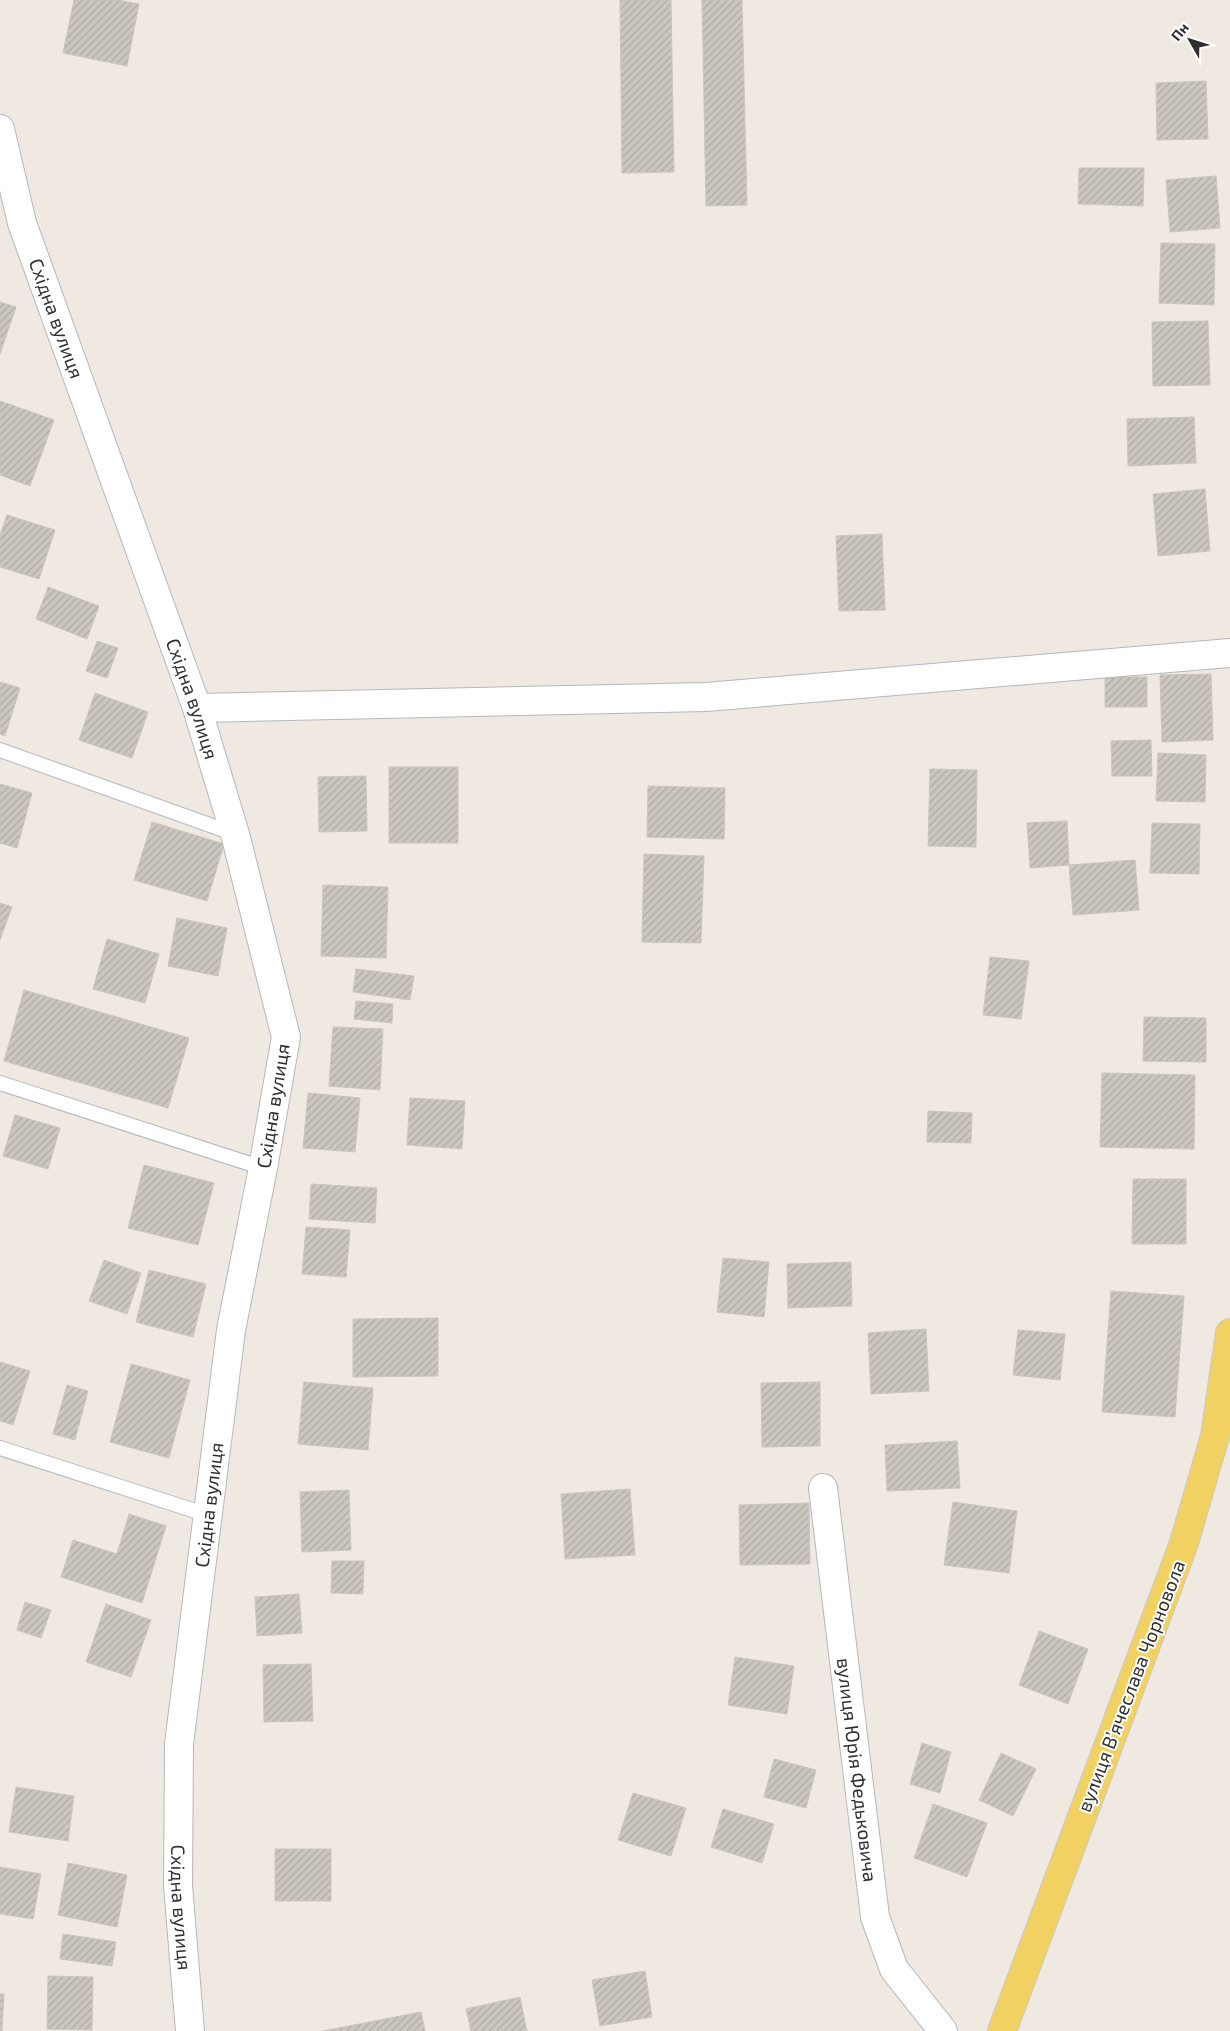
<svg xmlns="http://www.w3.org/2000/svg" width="1230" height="2031" font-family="'Exo 2',sans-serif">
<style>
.building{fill:url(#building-hatch);stroke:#cbc5ba}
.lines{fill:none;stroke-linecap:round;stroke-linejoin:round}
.lane-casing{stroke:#b4b7c1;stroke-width:16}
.street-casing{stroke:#b4b7c1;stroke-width:30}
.primary-casing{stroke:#c9c9c9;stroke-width:30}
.lane{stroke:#fff;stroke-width:14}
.street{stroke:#fff;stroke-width:28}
.primary{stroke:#f2d163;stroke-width:28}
.labels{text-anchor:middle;stroke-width:4;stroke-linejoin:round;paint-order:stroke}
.street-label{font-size:19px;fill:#2e2e2e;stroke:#fff}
</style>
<defs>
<pattern id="building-hatch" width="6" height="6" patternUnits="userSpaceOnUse" patternTransform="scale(1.25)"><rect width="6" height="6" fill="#cbc7bf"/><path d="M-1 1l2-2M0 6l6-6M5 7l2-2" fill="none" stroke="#afaba4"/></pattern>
</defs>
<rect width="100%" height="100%" fill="#efe9e1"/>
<!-- building -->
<g class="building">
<path d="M74,0h44l21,4 -12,62 -64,-13z"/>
<path d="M620,0h51l3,172 -52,1z"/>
<path d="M702,0h40l5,205 -41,1z"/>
<path d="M1206,81l2,58 -51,1 -1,-57z"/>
<path d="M1079,168h65l-1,38 -65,-2z"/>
<path d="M1216,176l4,52 -50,4 -4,-52z"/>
<path d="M1161,243l54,1 -1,61 -55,-2z"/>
<path d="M0,302l16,5 -16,47z"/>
<path d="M1208,321l2,64 -57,1 -1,-64z"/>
<path d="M0,401l54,19 -24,66 -30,-11z"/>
<path d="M1194,417l2,46 -68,3 -1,-47z"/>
<path d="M1205,489l5,62 -52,5 -5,-62z"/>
<path d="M7,515l48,15 -16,49 -39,-12v-32z"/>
<path d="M882,534l3,76 -46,1 -3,-75z"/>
<path d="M48,587l51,19 -12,33 -51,-20z"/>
<path d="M97,641l21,7 -11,30 -21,-7z"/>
<path d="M1211,674l2,66 -51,2 -2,-67z"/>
<rect x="1105" y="677" width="42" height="30"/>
<path d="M0,682l20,6 -15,48 -5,-2z"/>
<path d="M95,693l53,19 -16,46 -53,-18z"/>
<path d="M1151,740l1,36h-40l-1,-35z"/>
<path d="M1158,753l48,2 -1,47 -49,-1z"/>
<rect x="389" y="767" width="69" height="76"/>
<path d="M930,769l47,1 -1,77 -48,-1z"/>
<path d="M366,776l1,55 -48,1 -1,-55z"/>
<path d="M0,784l32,9 -15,55 -17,-5z"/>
<path d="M648,786l77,2 -1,51 -77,-2z"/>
<path d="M1067,821l2,44 -39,3 -3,-45z"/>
<path d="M152,822l72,22 -17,57 -73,-21z"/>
<path d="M1152,823l48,1 -1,50 -49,-1z"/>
<path d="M644,854l60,2 -3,87 -59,-1z"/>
<path d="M1135,860l4,50 -66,5 -4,-50z"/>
<path d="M323,885l65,2 -2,71 -65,-2z"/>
<path d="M0,903l12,4 -12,33z"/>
<path d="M177,918l50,10 -9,48 -50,-10z"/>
<path d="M107,939l52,15 -14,49 -52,-14z"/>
<path d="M990,957l39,4 -8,58 -38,-4z"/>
<path d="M356,969l58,7 -4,24 -57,-8z"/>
<path d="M24,990l165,48 -21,70 -164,-47z"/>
<path d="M356,1001l37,3 -1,19 -38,-4z"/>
<path d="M1144,1017l62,1v44l-63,-1z"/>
<path d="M333,1027l50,2 -3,61 -51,-4z"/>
<path d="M1102,1073l93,2 -1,74 -94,-2z"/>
<path d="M308,1093l52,5 -5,54 -52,-4z"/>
<path d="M410,1098l55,3 -3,48 -55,-4z"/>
<path d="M928,1111l44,2 -1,30 -44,-1z"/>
<path d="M15,1115l45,13 -12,41 -45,-13z"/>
<path d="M144,1165l70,18 -16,62 -70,-17z"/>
<path d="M1133,1179h53v65h-54z"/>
<path d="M311,1184l66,4 -2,35 -66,-4z"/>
<path d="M306,1227l44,3 -4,47 -44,-3z"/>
<path d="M723,1258l46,4 -5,55 -47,-5z"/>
<path d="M104,1260l37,13 -14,41 -38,-13z"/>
<path d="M851,1262l1,44 -64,2 -1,-44z"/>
<path d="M149,1270l57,14 -13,53 -57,-15z"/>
<path d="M1111,1291l73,5 -9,121 -73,-5z"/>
<path d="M438,1318v58l-85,1v-58z"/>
<path d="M926,1329l3,62 -58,3 -3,-61z"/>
<path d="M1018,1330l47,4 -5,46 -47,-5z"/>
<path d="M0,1362l30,9 -17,54 -13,-4z"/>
<path d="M131,1364l59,16 -21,78 -59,-16z"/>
<path d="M304,1382l69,6 -5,62 -70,-6z"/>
<path d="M820,1382v64l-58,1 -1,-64z"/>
<path d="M67,1385l21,6 -13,49 -22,-6z"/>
<path d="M957,1441l3,47 -73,3 -2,-46z"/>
<path d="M630,1489l5,66 -70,4 -4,-65z"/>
<path d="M349,1490l2,60 -49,2 -2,-60z"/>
<path d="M953,1502l64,9 -8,62 -65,-8z"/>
<path d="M809,1503l1,61 -70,1 -1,-60z"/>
<path d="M129,1514l37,12 -24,77 -81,-26 12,-37 44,14z"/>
<path d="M332,1561h32l-1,33 -32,-1z"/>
<path d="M299,1594l3,39 -45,3 -2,-39z"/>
<path d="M25,1602l26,8 -10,28 -24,-8z"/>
<path d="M106,1604l45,16 -20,57 -45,-15z"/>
<path d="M1039,1631l49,18 -20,55 -49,-19z"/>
<path d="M735,1657l59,9 -7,48 -59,-9z"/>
<path d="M311,1664l2,57 -49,1 -1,-57z"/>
<path d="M922,1743l29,9 -11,41 -30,-9z"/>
<path d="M1001,1753l35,16 -23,47 -34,-16z"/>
<path d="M774,1759l42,11 -10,38 -42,-11z"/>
<path d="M16,1787l58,9 -6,45 -59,-9z"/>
<path d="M633,1793l53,15 -15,48 -53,-16z"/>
<path d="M933,1804l54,19 -20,54 -53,-19z"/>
<path d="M723,1809l51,15 -12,39 -51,-16z"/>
<rect x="275" y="1849" width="56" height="52"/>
<path d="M68,1863l59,12 -10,52 -59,-12z"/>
<path d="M0,1867l41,7 -8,45 -33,-5z"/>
<path d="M63,1934l53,8 -4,24 -52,-7z"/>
<path d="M645,1971l7,46 -52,9 -8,-46z"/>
<path d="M48,1976l45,1 -1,53 -45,-1z"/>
<path d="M0,1994h4l-2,37h-2z"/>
<path d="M520,1997l7,34h-56l-5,-22z"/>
<path d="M421,2012l4,19h-102z"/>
</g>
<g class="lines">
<!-- lane casing -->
<g class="lane-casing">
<g id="lane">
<path d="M0,750l235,84"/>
<path d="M0,1083l263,85"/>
<path d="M0,1448l208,67"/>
</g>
</g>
<!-- street casing -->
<g class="street-casing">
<g id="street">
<path id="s1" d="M0,129l22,94 175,485 38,126 51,203 -23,131 -32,162 -52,414 -1,142 12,145"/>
<path d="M197,708l509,-11 524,-44"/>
<path id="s2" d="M823,1488l52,429 19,52 49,62"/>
</g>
</g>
<!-- primary casing -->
<g class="primary-casing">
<path id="primary" d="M1002,2031l182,-488 31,-107 15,-103"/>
</g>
<!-- lane -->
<use href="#lane" class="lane"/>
<!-- street -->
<use href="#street" class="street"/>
<!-- primary -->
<use href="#primary" class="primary"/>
</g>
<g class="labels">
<!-- street labels -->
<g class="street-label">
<text dy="7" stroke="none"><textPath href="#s1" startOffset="198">Східна вулиця</textPath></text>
<text dy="7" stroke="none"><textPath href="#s1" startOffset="602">Східна вулиця</textPath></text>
<text transform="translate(273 1106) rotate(-81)" y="7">Східна вулиця</text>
<text transform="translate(209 1505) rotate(-83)" y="7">Східна вулиця</text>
<text transform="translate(1131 1686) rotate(-69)" y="7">вулиця Вʼячеслава Чорновола</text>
<text dy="7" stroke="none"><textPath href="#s2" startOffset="284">вулиця Юрія Федьковича</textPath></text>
<text dy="7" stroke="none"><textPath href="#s1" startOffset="1832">Східна вулиця</textPath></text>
</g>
</g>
<!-- north arrow -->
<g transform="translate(1190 40) rotate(309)" stroke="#ffffff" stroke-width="4" paint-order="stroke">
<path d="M0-4L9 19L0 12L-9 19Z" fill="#2e2e2e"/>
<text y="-8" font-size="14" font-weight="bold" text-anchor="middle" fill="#2e2e2e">Пн</text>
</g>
</svg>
